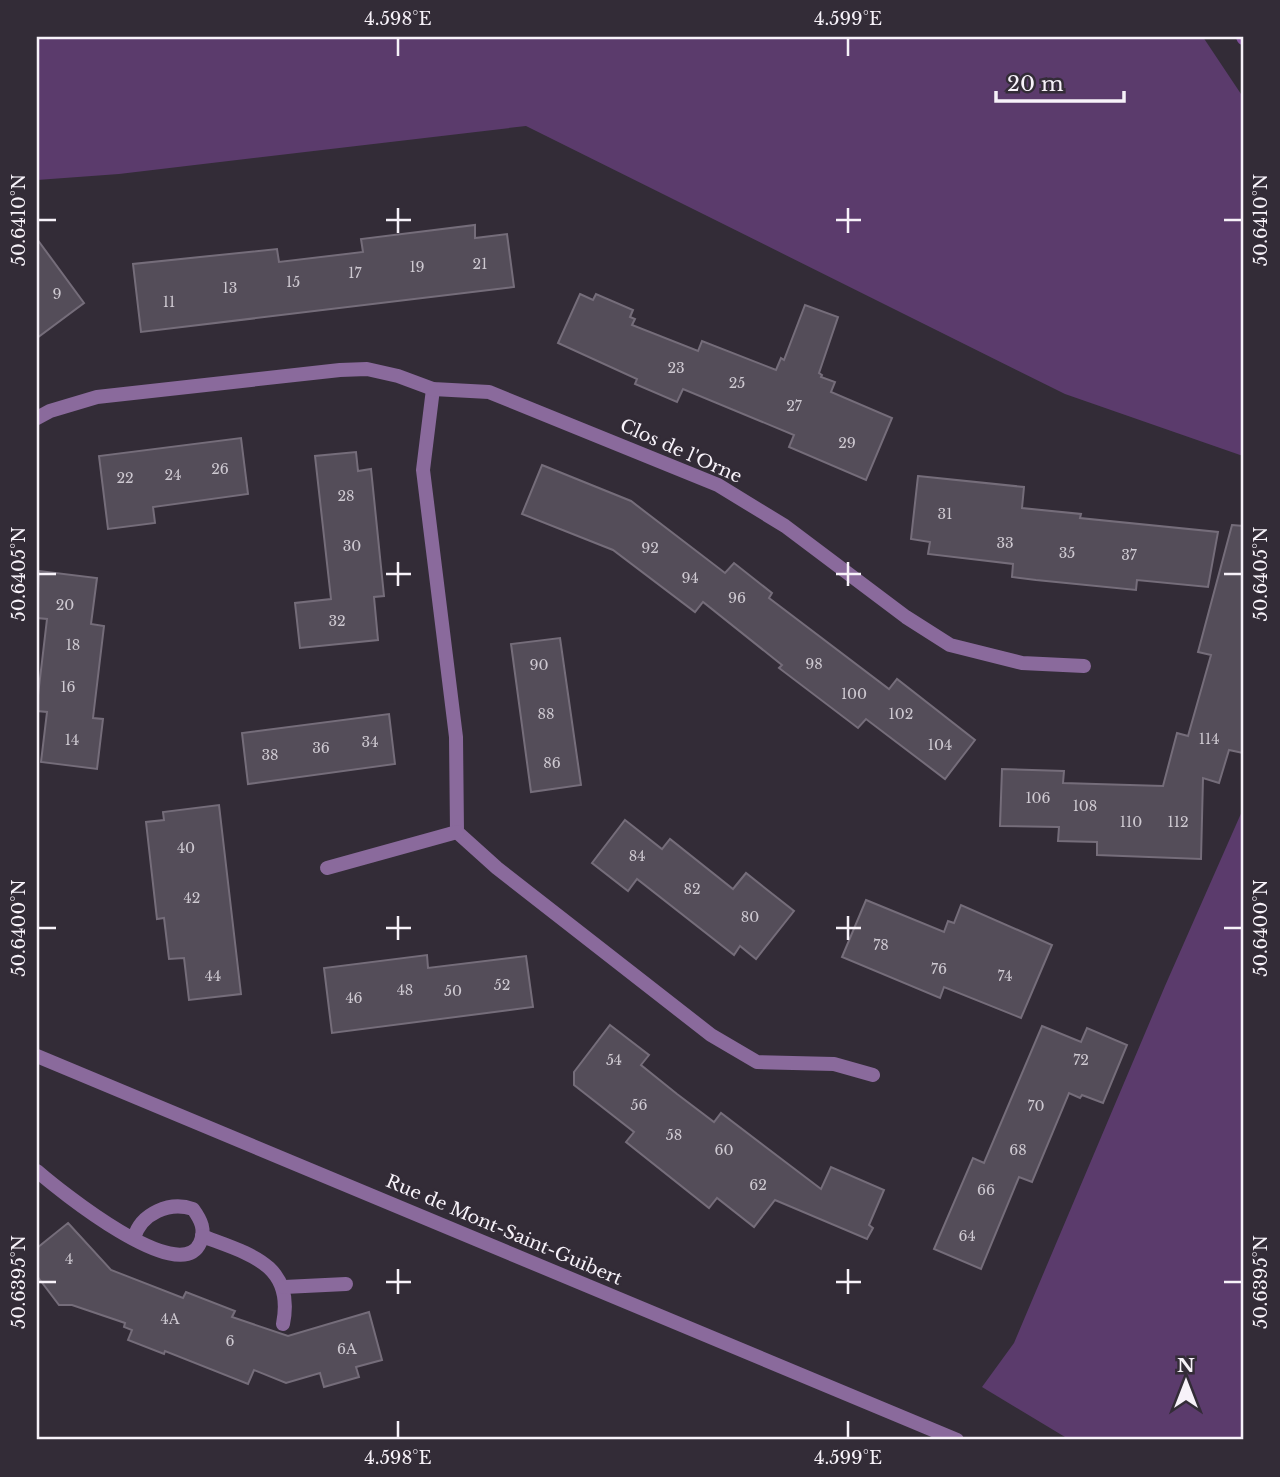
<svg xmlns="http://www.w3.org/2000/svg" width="1280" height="1477" font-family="'Libre Baskerville',serif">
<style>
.green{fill:#5b3b6c}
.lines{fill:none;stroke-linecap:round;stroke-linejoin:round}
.stream{stroke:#7f4f99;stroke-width:12}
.building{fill:#544d59;stroke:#756d7a;stroke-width:2}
.service{stroke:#8a6a9c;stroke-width:14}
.minor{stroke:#8a6a9c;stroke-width:14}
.tertiary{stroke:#8a6a9c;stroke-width:14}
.ticks{fill:none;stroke:#f7f2f9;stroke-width:2.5}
.labels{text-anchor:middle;stroke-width:5;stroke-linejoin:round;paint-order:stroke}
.number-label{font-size:14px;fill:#cec9d1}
.street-label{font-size:18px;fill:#f7f2f9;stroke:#332c37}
.neatline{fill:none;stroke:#f7f2f9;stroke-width:2.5}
.ticks-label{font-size:18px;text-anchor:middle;fill:#f7f2f9}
</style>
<rect width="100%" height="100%" fill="#332c37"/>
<!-- green -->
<g class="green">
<path d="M37,37h1166l40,60v359l-178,-62 -539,-268 -407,48 -82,6z"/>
<path d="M1243,809v631h-173l-88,-53 32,-44 151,-357z"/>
</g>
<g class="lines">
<!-- stream -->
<path class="stream" d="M1242,37l1,2"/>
</g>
<!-- building -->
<g class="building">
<path d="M475,225v13l32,-4 7,53 -373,45 -8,-68 144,-15 2,13 84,-10 -2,-13z"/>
<path d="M37,239l47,64 -47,35z"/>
<path d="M580,294l13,6 3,-6 37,16 -3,7 5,2 -3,6 66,26 4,-10 74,29 5,-12 3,2 21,-55 33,12 -19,56 3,2 -1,2 14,5 -4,10 61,26 -26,62 -77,-33 5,-12 -111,-46 -6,13 -42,-18 2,-5 -79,-36z"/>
<path d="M241,438l7,56 -95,13 2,16 -47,6 -9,-73z"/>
<path d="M356,452l2,19 13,-2 13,127 -10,1 4,43 -78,8 -5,-45 36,-4 -16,-143z"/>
<path d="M542,465l89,36 94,72 9,-10 38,30 -3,5 120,91 8,-10 78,61 -30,39 -79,-60 -8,9 -79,-60 3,-3 -79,-63 -8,10 -82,-62 -91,-36z"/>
<path d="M918,476l106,11 -2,21 59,6 -1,4 138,14 -10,55 -71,-7 -1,10 -100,-10 -24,-3 1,-13 -85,-10 2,-12 -19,-3z"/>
<path d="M1232,525l11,1v227l-14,-3 -10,33 -16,-5 -2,81 -104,-4v-13l-39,-1 1,-14 -59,-1 2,-57 62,2 -1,12 100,3 14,-53 11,3 23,-81 -13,-3z"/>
<path d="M39,571l58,7 -6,46 13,2 -11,92 10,1 -6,50 -56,-7 6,-50 -10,-1v-7l10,-85 -10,-1z"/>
<path d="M560,638l21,147 -50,7 -20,-148z"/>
<path d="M389,714l6,50 -147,20 -6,-51z"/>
<path d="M219,805l22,189 -52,6 -5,-42 -15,1 -5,-41 -7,1 -11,-97 18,-2 -1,-8z"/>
<path d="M625,820l37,29 8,-10 63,50 13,-16 48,38 -38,48 -16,-13 -6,9 -97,-76 -9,12 -36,-28z"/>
<path d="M866,900l78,32 4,-11 6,2 7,-18 91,40 -31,73 -77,-31 -4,11 -98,-41z"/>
<path d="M427,955l1,13 98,-12 7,51 -201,26 -8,-65z"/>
<path d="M610,1025l39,30 -8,10 36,29 37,28 7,-9 100,76 10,-22 53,23 -15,35 4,3 -6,11 -92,-39 -21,27 -37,-29 -8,10 -83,-66 8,-10 -60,-47v-13z"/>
<path d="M1042,1026l39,16 6,-14 40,17 -24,58 -21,-8 -2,3 -11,-5 -37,89 -13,-5 -38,92 -47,-20 39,-91 11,5z"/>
<path d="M68,1223l43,47 72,28 3,-6 49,19 -3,6 56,19 81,-24 13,48 -26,7 3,10 -35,10 -4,-14 -34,10 -32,-13 -6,14 -83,-33 -1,3 -36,-14 4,-10 -8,-3 1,-4 -53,-18h-13l-22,-29v-28z"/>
</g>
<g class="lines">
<!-- service -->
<g class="service">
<path d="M37,1171c22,19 143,117 163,72 6,-13 1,-23 -7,-34 -23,-8 -52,4 -59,29"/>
<path d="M202,1236c47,18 93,28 81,88"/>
<path d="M284,1287l62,-3"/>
</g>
<!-- minor -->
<g class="minor">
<path d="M433,389l-10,81 33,267 1,95 40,36 214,167 46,27 77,2 39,11"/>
<path d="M37,418l13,-7 47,-14 243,-27 27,-1 31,7 35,13 56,3 229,93 67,41 121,91 44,28 72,18 62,3"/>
<path d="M327,868l130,-36"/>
</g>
<!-- tertiary -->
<path class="tertiary" d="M37,1056l920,384"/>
</g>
<!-- ticks -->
<path class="ticks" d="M398,38v18M848,38v18M398,208v25M848,208v25M38,220h18M386,220h25M836,220h25M1224,220h18M398,562v24M848,562v24M38,574h18M386,574h25M836,574h25M1224,574h18M398,916v24M848,916v24M38,928h18M386,928h25M836,928h25M1224,928h18M398,1269v25M848,1269v25M38,1282h18M386,1282h25M836,1282h25M1224,1282h18M398,1421v17M848,1421v17"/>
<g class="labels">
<!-- number labels -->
<g class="number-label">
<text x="480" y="269">21</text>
<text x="417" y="272">19</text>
<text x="355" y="278">17</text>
<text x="293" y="287">15</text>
<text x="230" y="293">13</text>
<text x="57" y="299">9</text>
<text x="169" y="307">11</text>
<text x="676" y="373">23</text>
<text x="737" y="388">25</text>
<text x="794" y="411">27</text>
<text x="847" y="448">29</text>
<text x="220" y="474">26</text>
<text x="173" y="480">24</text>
<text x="125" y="483">22</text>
<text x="346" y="501">28</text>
<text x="945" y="519">31</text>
<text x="1005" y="548">33</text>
<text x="352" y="551">30</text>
<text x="650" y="553">92</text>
<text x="1067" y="558">35</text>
<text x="1129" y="560">37</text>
<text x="690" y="583">94</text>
<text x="737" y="603">96</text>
<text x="65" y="610">20</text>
<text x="337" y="626">32</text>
<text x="73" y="650">18</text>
<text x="814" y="669">98</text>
<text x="539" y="670">90</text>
<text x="68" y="692">16</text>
<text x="854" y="699">100</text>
<text x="546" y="719">88</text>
<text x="901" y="719">102</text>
<text x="1209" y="744">114</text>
<text x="72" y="745">14</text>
<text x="370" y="747">34</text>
<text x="940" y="750">104</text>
<text x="321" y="753">36</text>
<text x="270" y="760">38</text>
<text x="552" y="768">86</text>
<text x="1038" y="803">106</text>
<text x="1085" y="811">108</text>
<text x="1131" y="827">110</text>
<text x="1178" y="827">112</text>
<text x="186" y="853">40</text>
<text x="637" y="861">84</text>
<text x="692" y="894">82</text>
<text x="192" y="903">42</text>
<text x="750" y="922">80</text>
<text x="881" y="950">78</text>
<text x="939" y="974">76</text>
<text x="213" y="981">44</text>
<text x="1005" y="981">74</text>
<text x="502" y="990">52</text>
<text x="405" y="995">48</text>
<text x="453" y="996">50</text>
<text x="354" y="1003">46</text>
<text x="614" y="1065">54</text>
<text x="1081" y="1065">72</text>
<text x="639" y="1110">56</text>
<text x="1036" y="1111">70</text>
<text x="674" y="1140">58</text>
<text x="724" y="1155">60</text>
<text x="1018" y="1155">68</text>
<text x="758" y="1190">62</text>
<text x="986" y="1195">66</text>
<text x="967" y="1241">64</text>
<text x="69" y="1264">4</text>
<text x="170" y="1324">4A</text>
<text x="230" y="1346">6</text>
<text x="347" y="1354">6A</text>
</g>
<!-- street labels -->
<g class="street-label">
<text transform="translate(681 451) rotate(24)" y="6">Clos de l'Orne</text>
<text transform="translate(504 1230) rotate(23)" y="6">Rue de Mont-Saint-Guibert</text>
</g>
</g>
<!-- border -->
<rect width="1280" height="1477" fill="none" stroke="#332c37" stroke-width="77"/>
<!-- north arrow -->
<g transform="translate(1186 1382)" stroke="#332c37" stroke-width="5" paint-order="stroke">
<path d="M0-5L12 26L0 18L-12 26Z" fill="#f7f2f9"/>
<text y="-10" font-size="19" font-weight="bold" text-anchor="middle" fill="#f7f2f9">N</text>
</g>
<!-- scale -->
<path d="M996 91v10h128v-10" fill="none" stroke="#f7f2f9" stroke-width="3.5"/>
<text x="1007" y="91" font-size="21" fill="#f7f2f9" stroke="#332c37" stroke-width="5" paint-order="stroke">20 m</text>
<rect x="38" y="38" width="1204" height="1400" class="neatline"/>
<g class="ticks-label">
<text x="398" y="25">4.598°E</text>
<text x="848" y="25">4.599°E</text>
<text transform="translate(19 220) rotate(-90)" y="6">50.6410°N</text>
<text transform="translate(1261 220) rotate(-90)" y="6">50.6410°N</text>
<text transform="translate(19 574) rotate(-90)" y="6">50.6405°N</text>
<text transform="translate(1261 574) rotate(-90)" y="6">50.6405°N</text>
<text transform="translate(19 928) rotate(-90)" y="6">50.6400°N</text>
<text transform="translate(1261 928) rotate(-90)" y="6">50.6400°N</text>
<text transform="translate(19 1282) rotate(-90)" y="6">50.6395°N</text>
<text transform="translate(1261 1282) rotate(-90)" y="6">50.6395°N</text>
<text x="398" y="1464">4.598°E</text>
<text x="848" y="1464">4.599°E</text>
</g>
</svg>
